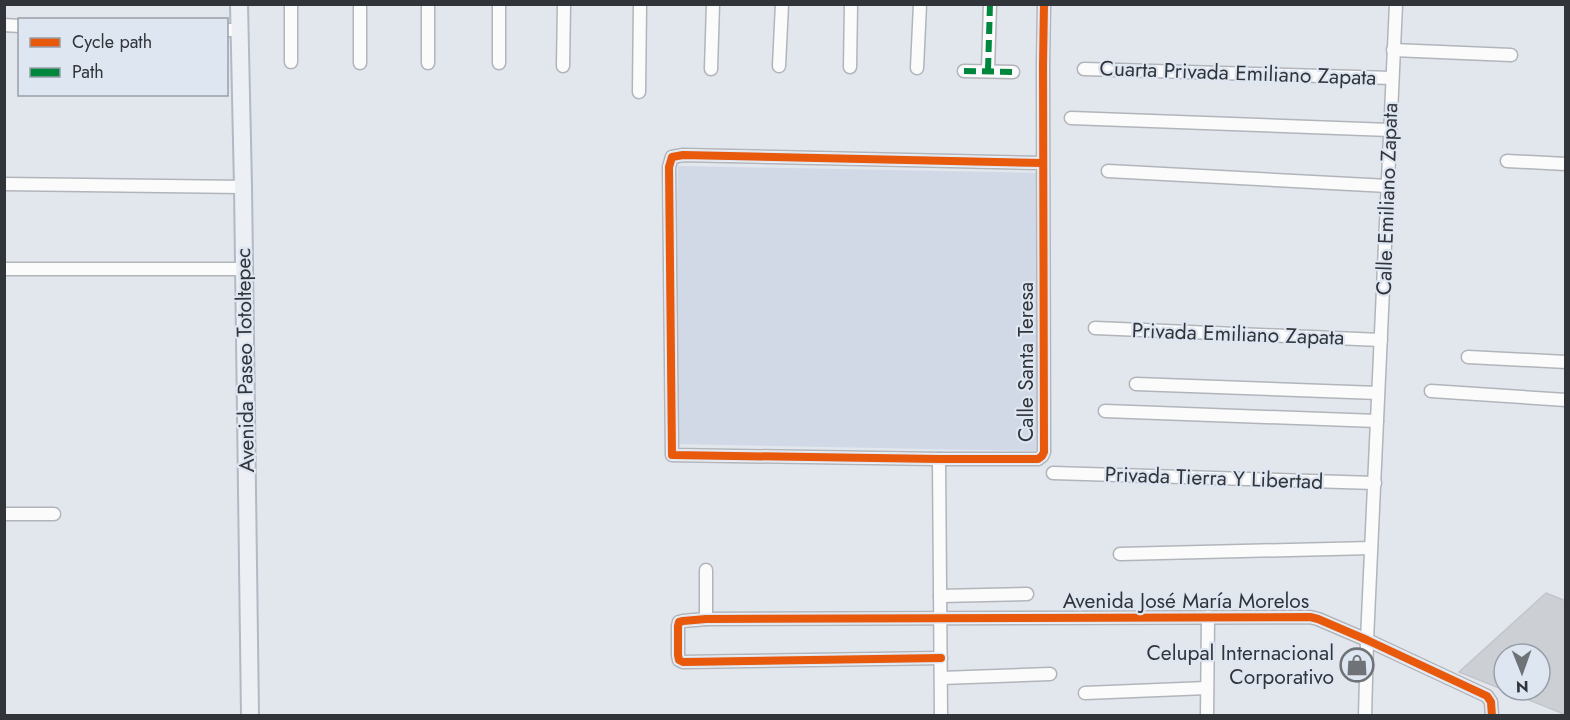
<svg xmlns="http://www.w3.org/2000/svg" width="1570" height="720" font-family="Jost,sans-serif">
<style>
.built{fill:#d1d9e7}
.building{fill:#cccfd4;stroke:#c2c5cb;stroke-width:1.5}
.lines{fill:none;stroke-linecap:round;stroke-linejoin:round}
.minor-casing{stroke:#b1b5ba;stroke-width:15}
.major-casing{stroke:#b2b9c4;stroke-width:20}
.minor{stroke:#fbfbfc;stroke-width:12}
.major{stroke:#ecf0f5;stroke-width:16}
.quiet{stroke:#00873e;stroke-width:6;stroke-dasharray:12 6;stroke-linecap:butt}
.cycleway-casing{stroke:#dee6f2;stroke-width:11}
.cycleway{stroke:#e8590c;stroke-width:8}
.labels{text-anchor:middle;stroke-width:4.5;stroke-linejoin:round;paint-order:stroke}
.street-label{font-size:21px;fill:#313438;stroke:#dee6f2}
.poi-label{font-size:21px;fill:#313438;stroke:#dee6f2;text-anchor:end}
</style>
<rect width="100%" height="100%" fill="#e2e7ee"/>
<!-- built -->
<path class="built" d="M678,166l363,7 -5,278 -364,-7z"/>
<!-- building -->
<path class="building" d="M1546,593l20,8v114l-62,-25h36v-36h-36v36l-45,-18z"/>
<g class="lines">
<!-- minor casing -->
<g class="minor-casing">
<g id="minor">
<path d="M291,4v58"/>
<path d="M360,4v59"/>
<path d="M499,4v59"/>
<path d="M4,25l16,1"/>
<path d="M226,30h13"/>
<path d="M1393,50l118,5"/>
<path d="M428,63v-59"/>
<path d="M563,66l1,-62"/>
<path d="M779,66l3,-62"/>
<path d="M850,67l1,-63"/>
<path d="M917,68l3,-64"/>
<path d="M711,69l2,-65"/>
<path d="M1084,69l308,9"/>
<path d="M988,70l2,-66"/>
<path d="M964,71l49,1"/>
<path d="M639,92l1,-88"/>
<path d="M1071,118l319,12"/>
<path d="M1507,161l59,3"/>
<path d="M1043,163l-360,-8 -11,2 -3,10 3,288 267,4h99l4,-3 2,-4 -1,-387 1,-61"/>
<path d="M1108,171l280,15"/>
<path d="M4,184l239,3"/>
<path d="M4,269h240"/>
<path d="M1095,328l286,12"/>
<path d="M1468,357l98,5"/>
<path d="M1136,384l242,9"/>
<path d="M1431,391l135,9"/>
<path d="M1105,411l272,10"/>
<path d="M939,459l2,257"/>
<path d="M1053,473l322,10"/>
<path d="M4,514h50"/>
<path d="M1120,554l251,-6"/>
<path d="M706,570v49"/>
<path d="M940,596l87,-2"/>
<path d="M941,658l-258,4 -4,-2 -1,-5v-29l1,-4 4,-1 23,-2 604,-2 8,2 49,21 120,56 4,6 1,14"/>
<path d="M941,678l109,-4"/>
<path d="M1085,693l122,-5"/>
<path d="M1207,716l1,-99"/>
<path d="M1365,716l2,-76 29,-636"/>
</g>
</g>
<!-- major casing -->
<g class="major-casing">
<path id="major" d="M239,4l4,183 7,529"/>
</g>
<!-- minor -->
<use href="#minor" class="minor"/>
<!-- major -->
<use href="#major" class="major"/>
<!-- quiet -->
<g class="quiet">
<path d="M988,70l2,-66"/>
<path d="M964,71l49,1"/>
</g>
<!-- cycleway casing -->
<g class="cycleway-casing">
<g id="cycleway">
<path d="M1043,163l-360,-8 -11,2 -3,10 3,288 267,4h99l4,-3 2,-4 -1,-387 1,-61"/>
<path d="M941,658l-258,4 -4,-2 -1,-5v-29l1,-4 4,-1 23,-2 604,-2 8,2 49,21 120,56 4,6 1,14"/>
</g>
</g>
<!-- cycleway -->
<use href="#cycleway" class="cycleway"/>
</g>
<!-- icons -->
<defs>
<g id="shop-ring" transform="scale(1.725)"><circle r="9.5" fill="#dee6f2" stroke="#6f7378" stroke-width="1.5"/><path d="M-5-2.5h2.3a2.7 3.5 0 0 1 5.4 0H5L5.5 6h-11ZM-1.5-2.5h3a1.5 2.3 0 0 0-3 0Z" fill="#6f7378"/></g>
</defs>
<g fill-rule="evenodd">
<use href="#shop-ring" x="1357" y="665"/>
</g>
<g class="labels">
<!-- street labels -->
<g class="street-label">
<text transform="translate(1238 73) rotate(2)" y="7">Cuarta Privada Emiliano Zapata</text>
<text transform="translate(1387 199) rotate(-88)" y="7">Calle Emiliano Zapata</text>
<text transform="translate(1238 334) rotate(2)" y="7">Privada Emiliano Zapata</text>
<text transform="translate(245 360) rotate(-91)" y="7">Avenida Paseo Totoltepec</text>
<text transform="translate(1026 362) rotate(-90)" y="7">Calle Santa Teresa</text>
<text transform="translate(1214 478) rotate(2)" y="7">Privada Tierra Y Libertad</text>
<text x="1186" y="608">Avenida José María Morelos</text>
</g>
<!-- poi labels -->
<g class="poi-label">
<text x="1334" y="660">Celupal Internacional<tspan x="1334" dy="24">Corporativo</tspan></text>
</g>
</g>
<!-- border -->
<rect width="1570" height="720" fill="none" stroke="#313438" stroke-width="12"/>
<!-- legend -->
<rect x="18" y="18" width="210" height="78" fill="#dee6f2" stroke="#999fa8" stroke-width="1.5"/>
<rect x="30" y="38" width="30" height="9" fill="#e8590c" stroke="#999fa8" stroke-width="1.5"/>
<text x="72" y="48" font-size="18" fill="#313438">Cycle path</text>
<rect x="30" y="68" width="30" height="9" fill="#00873e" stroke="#999fa8" stroke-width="1.5"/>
<text x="72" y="78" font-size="18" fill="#313438">Path</text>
<!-- north arrow -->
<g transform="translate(1522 672) rotate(179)"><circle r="28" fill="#dee6f2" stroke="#999fa8" stroke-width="1.5"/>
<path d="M0-4.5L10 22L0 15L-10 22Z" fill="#6f7378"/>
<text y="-9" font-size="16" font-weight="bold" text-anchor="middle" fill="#313438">N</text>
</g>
</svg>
